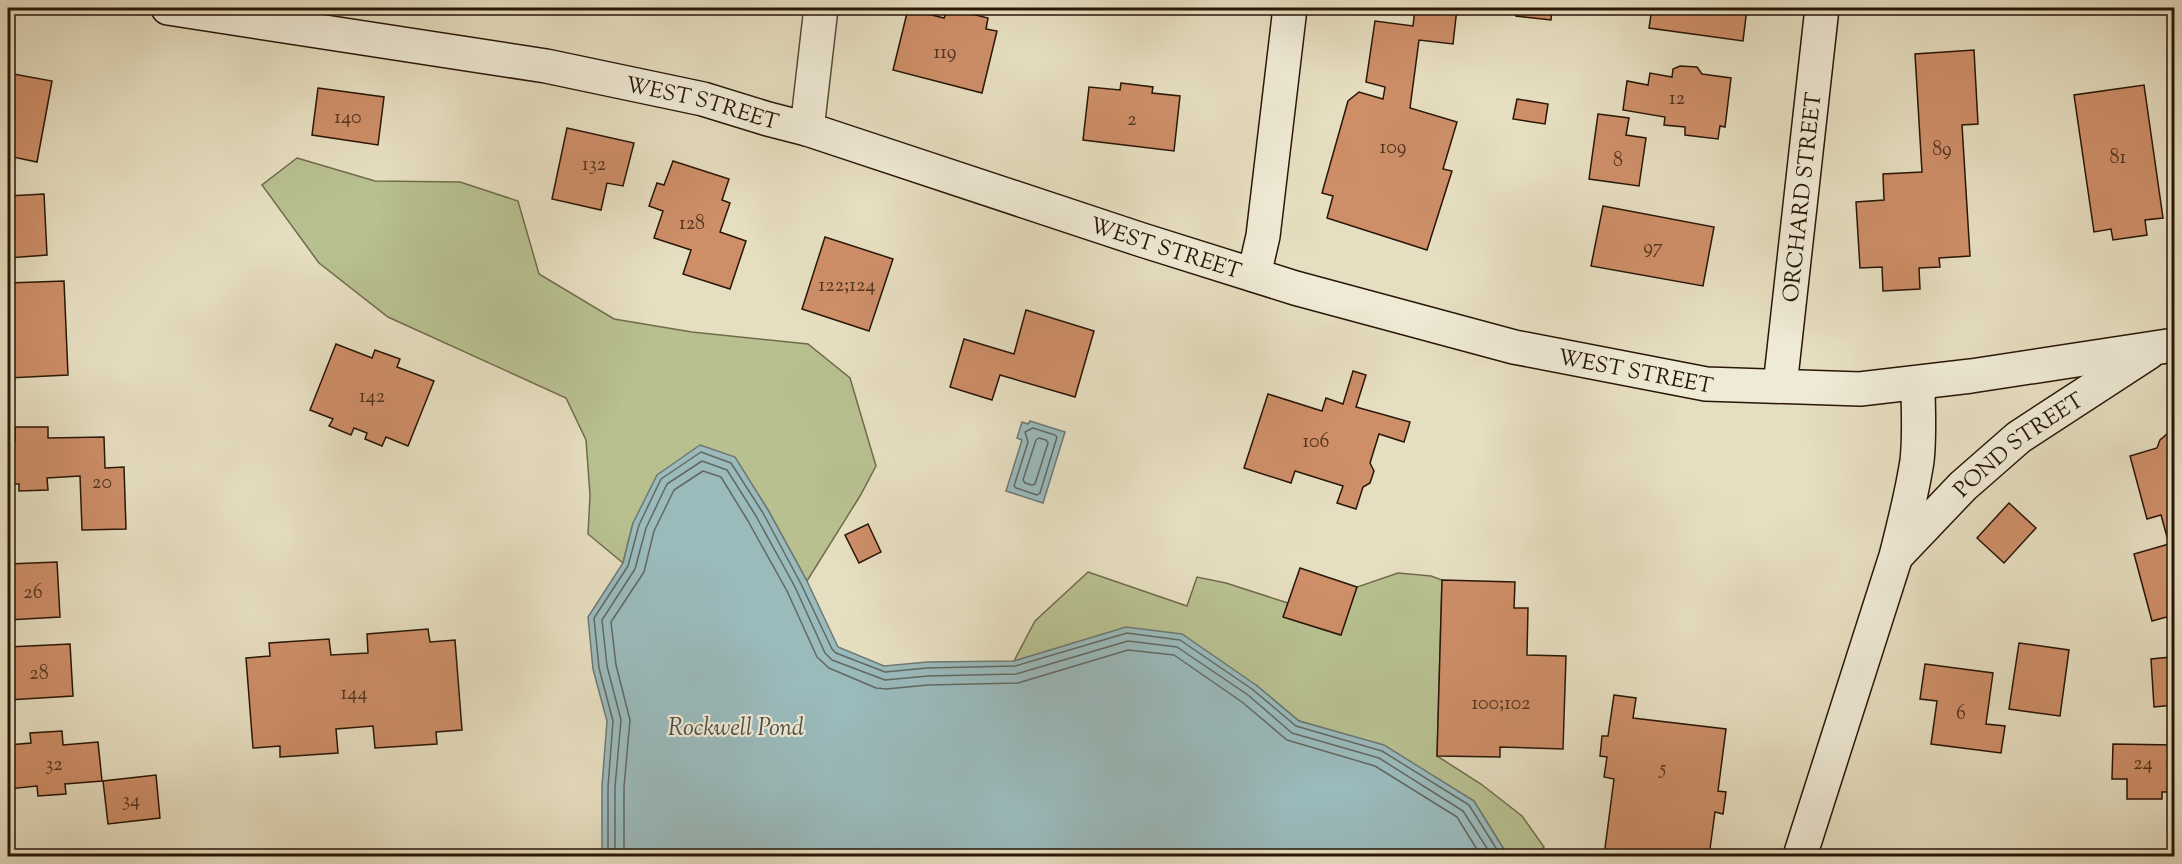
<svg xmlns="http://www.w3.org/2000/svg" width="2182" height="864" font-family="'Sorts Mill Goudy',serif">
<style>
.green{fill:#b8c090;stroke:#706b4c;stroke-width:1.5}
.water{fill:#9ababc;stroke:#6d7874;stroke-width:1.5}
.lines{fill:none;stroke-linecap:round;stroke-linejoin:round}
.shore{stroke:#626862;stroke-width:1.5}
.building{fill:#cd8e68;stroke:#291607;stroke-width:1.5}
.street-casing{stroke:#584835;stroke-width:36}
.secondary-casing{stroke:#291607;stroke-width:36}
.street{stroke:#efead6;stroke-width:33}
.secondary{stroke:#efead6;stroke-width:33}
.labels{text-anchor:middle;stroke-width:4.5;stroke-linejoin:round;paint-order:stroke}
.number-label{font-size:20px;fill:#52341f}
.street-label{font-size:22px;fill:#291607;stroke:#efead6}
.water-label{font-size:24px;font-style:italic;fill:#514f46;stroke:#efead6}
</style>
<rect width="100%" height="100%" fill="#e6dec0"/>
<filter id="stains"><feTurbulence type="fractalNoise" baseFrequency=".00333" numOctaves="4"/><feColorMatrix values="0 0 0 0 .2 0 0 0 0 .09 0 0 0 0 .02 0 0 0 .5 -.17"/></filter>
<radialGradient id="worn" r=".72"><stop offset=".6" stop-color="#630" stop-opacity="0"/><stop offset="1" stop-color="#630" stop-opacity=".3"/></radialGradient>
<!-- green -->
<g class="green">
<path d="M297,158l78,23 85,1 58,19 21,73 75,45 78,13 116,12 42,34 26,88 -16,30 -53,85 -39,-71 -33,-52 -102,65 -10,40 -35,-29 2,-39 -4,-55 -20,-42 -178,-81 -69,-54 -57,-78z"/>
<path d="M1088,572l99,34 10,-29 29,6 62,20 -4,14 56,18 17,-48 41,-14 33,3 11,4 -5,176 44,28 41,32 22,31 -7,9h-29l-34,-55 -90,-55 -85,-25 -43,-36 -242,-24 21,-40z"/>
</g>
<!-- water -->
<g class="water">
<path d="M1030,421l35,11 -22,71 -37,-12 16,-51 -5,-2 5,-16 6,2z"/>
<path d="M700,445l35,12 33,53 39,71 31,66 46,19 43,-4 87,-1 112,-34 56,7 74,51 43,36 85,24 90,56 34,55h-906v-70l5,-65 -14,-52 -5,-52 35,-54 10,-40 24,-48z"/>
</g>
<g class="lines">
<!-- shore -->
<g class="shore">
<path d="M1033,428l22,7 2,2 -17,56 -3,2 -21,-7 -2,-2 14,-44 -3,-10z"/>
<path d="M1039,438l7,2 2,3 -13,41 -3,1 -7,-2 -2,-3 13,-40z"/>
<path d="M608,856v-69l5,-66 -14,-53 -5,-50 34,-52 11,-41 22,-46 40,-27 30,11 32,50 38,71 31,65 4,4 49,19 42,-4 88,-2 112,-33 53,7 72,49 44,37 86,25 87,54 32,51"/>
<path d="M615,856v-69l6,-67 -14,-54 -5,-46 33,-51 11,-41 21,-44 35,-23 25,9 29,46 39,71 30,66 7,7 53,20 43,-4 88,-2 112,-33 49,6 71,48 44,38 87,25 84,53 29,45"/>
<path d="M624,856v-69l6,-67 -14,-55 -5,-43 33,-50 10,-41 20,-41 29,-19 18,6 27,44 39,70 30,66 12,11 47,20 10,1 42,-4 90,-2 110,-33 46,5 68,47 45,38 88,26 82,51 24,39"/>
</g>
</g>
<!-- building -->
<g class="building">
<path d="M948,8l40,10 -2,11 11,2 -15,62 -89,-23 15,-61 36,9z"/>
<path d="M1415,8h42l-4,36 -34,-4 -9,68 47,14 -14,47 9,2 -25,79 -100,-32 6,-22 -11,-3 26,-92 11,-9 24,7 2,-12 -19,-5 9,-61 38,5z"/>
<path d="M1517,8h35l-1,12 -35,-4z"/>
<path d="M1652,8h95l-4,33 -94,-13z"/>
<path d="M1974,50l4,74 -16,1 8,131 -31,2 1,9 -21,1 1,21 -37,2 -1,-24 -22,1 -4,-66 28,-2 -1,-26 39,-2 -7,-118z"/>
<path d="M1680,66l17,1 5,7 29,4 -6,49 -5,-1 -2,13 -33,-4v-8l-21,-2 1,-8 -42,-7 4,-29 21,4 2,-12 22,4 1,-8z"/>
<path d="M8,73l44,8 -15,81 -29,-6z"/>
<path d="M1121,83l32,4 -1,6 28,3 -6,55 -91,-11 6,-53 31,3z"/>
<path d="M2144,85l19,133 -18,2 2,15 -34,5 -2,-11 -17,3 -20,-137z"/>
<path d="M318,88l66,9 -6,48 -66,-10z"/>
<path d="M1517,99l31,5 -3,20 -32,-5z"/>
<path d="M1598,114l31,4 -3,17 20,3 -7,48 -50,-7z"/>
<path d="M567,128l67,15 -11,43 -16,-3 -6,27 -49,-11z"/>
<path d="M673,161l56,18 -7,21 8,3 -10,29 26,9 -16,48 -47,-15 8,-24 -37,-12 9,-27 -14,-5 8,-23 7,2z"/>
<path d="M44,194l3,61 -39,3v-62z"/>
<path d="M1603,206l111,21 -11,59 -112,-20z"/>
<path d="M825,237l68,22 -24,72 -67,-22z"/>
<path d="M64,281l4,94 -60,3v-95z"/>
<path d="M1026,310l68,21 -19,66 -75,-22 -8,25 -42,-13 14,-48 50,15z"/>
<path d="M336,344l36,14 3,-8 25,9 -3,8 37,14 -26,65 -22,-9 -4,9 -17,-7 2,-6 -13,-5 -3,7 -22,-9 4,-7 -23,-9z"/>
<path d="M1353,371l13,4 -10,32 54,15 -6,20 -25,-8 -9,29 4,8 -4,12 -7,4 -7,22 -19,-6 6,-17 -48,-15 -4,12 -47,-15 24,-74 54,17 4,-13 17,6z"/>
<path d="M15,427h33v11l56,-1 1,31 19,-1 2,62 -44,1 -2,-54 -33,2 1,12 -29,1v-7h-11v-43h7z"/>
<path d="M2167,434h7v181l-22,6 -18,-67 35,-10 -8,-29 -14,4 -17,-63 27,-8 3,-8z"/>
<path d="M2009,503l27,25 -32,35 -27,-25z"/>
<path d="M868,524l13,28 -22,11 -14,-28z"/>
<path d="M57,562l3,55 -52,3v-56z"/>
<path d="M1300,568l57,19 -16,48 -58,-18z"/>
<path d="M1442,580l73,2 -1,26h14l-1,47 39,1 -3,93 -63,-2v10l-63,-1z"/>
<path d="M428,629l2,13 25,-2 7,90 -26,2 1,12 -62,4 -2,-22 -37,3 2,24 -58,4v-11l-27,2 -7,-90 24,-2 -1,-13 60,-4 2,16 37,-2 -1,-19z"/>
<path d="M2019,643l50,7 -9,66 -51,-7z"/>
<path d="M70,644l3,52 -65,4v-53z"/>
<path d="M2171,652h3v53l-20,2 -3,-48 20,-2z"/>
<path d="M1925,664l68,9 -7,51 19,2 -4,27 -70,-9 6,-43 -17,-2z"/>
<path d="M1614,695l22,3 -3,20 93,11 -8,62 8,1 -3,22 -8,-2 -6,44h-105l10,-77 -10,-2 3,-20 -7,-1 2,-20h6z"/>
<path d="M62,731l1,14 35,-3 4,39 -37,3 1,10 -28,2 -1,-10 -29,3v-44l23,-2 -1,-10z"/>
<path d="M2113,744l61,1v47h-12v7h-35v-20h-15z"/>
<path d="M156,775l4,43 -52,6 -5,-43z"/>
</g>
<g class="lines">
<!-- street casing -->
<g class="street-casing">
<path id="street" d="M807,129l14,-121"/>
</g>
<!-- secondary casing -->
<g class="secondary-casing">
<g id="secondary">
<path id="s1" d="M168,8l378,58 157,33 65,20 39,10 335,111 153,48 219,59 192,37 154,5 111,-13 203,-31"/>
<path d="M1254,275l9,-39 27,-228"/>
<path id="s2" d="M1780,386l42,-378"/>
<path id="s3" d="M1899,553l64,-67 56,-49 129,-84"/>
<path d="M1800,856l96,-300c8,-31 16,-63 21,-95 3,-26 1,-52 1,-78"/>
</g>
</g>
<!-- street -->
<use href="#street" class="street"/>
<!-- secondary -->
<use href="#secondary" class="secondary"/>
</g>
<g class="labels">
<!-- number labels -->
<g class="number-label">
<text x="945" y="58">119</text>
<text x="1677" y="104">12</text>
<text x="348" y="123">140</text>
<text x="1132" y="125">2</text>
<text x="1393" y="153">109</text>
<text x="1942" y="155">89</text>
<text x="2118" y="163">81</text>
<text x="1618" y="166">8</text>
<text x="594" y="170">132</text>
<text x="692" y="229">128</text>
<text x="1653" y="253">97</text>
<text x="847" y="291">122;124</text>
<text x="372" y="402">142</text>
<text x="1316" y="447">106</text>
<text x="102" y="488">20</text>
<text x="33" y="598">26</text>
<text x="39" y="679">28</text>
<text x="354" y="699">144</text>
<text x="1501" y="709">100;102</text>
<text x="1961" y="719">6</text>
<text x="2143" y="769">24</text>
<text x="54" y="770">32</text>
<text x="1663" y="774">5</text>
<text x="131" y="806">34</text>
</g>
<!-- street labels -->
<g class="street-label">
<text dy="8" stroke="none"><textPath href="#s1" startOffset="543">WEST STREET</textPath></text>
<text dy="8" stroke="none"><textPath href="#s2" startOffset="190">ORCHARD STREET</textPath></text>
<text dy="8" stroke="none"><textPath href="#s1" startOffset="1029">WEST STREET</textPath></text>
<text dy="8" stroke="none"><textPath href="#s1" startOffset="1515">WEST STREET</textPath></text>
<text dy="8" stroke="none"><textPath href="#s3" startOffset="162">POND STREET</textPath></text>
</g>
<!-- water labels -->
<g class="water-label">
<text x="736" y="735">Rockwell Pond</text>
</g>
</g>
<!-- margin -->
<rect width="2182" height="864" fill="none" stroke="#e6dec0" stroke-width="30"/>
<rect x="9" y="9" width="2164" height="846" fill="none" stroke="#291607" stroke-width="3"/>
<rect x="15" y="15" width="2152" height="834" fill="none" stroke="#291607" stroke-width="1.5"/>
<rect width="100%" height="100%" filter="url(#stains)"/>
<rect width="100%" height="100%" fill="url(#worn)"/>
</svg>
